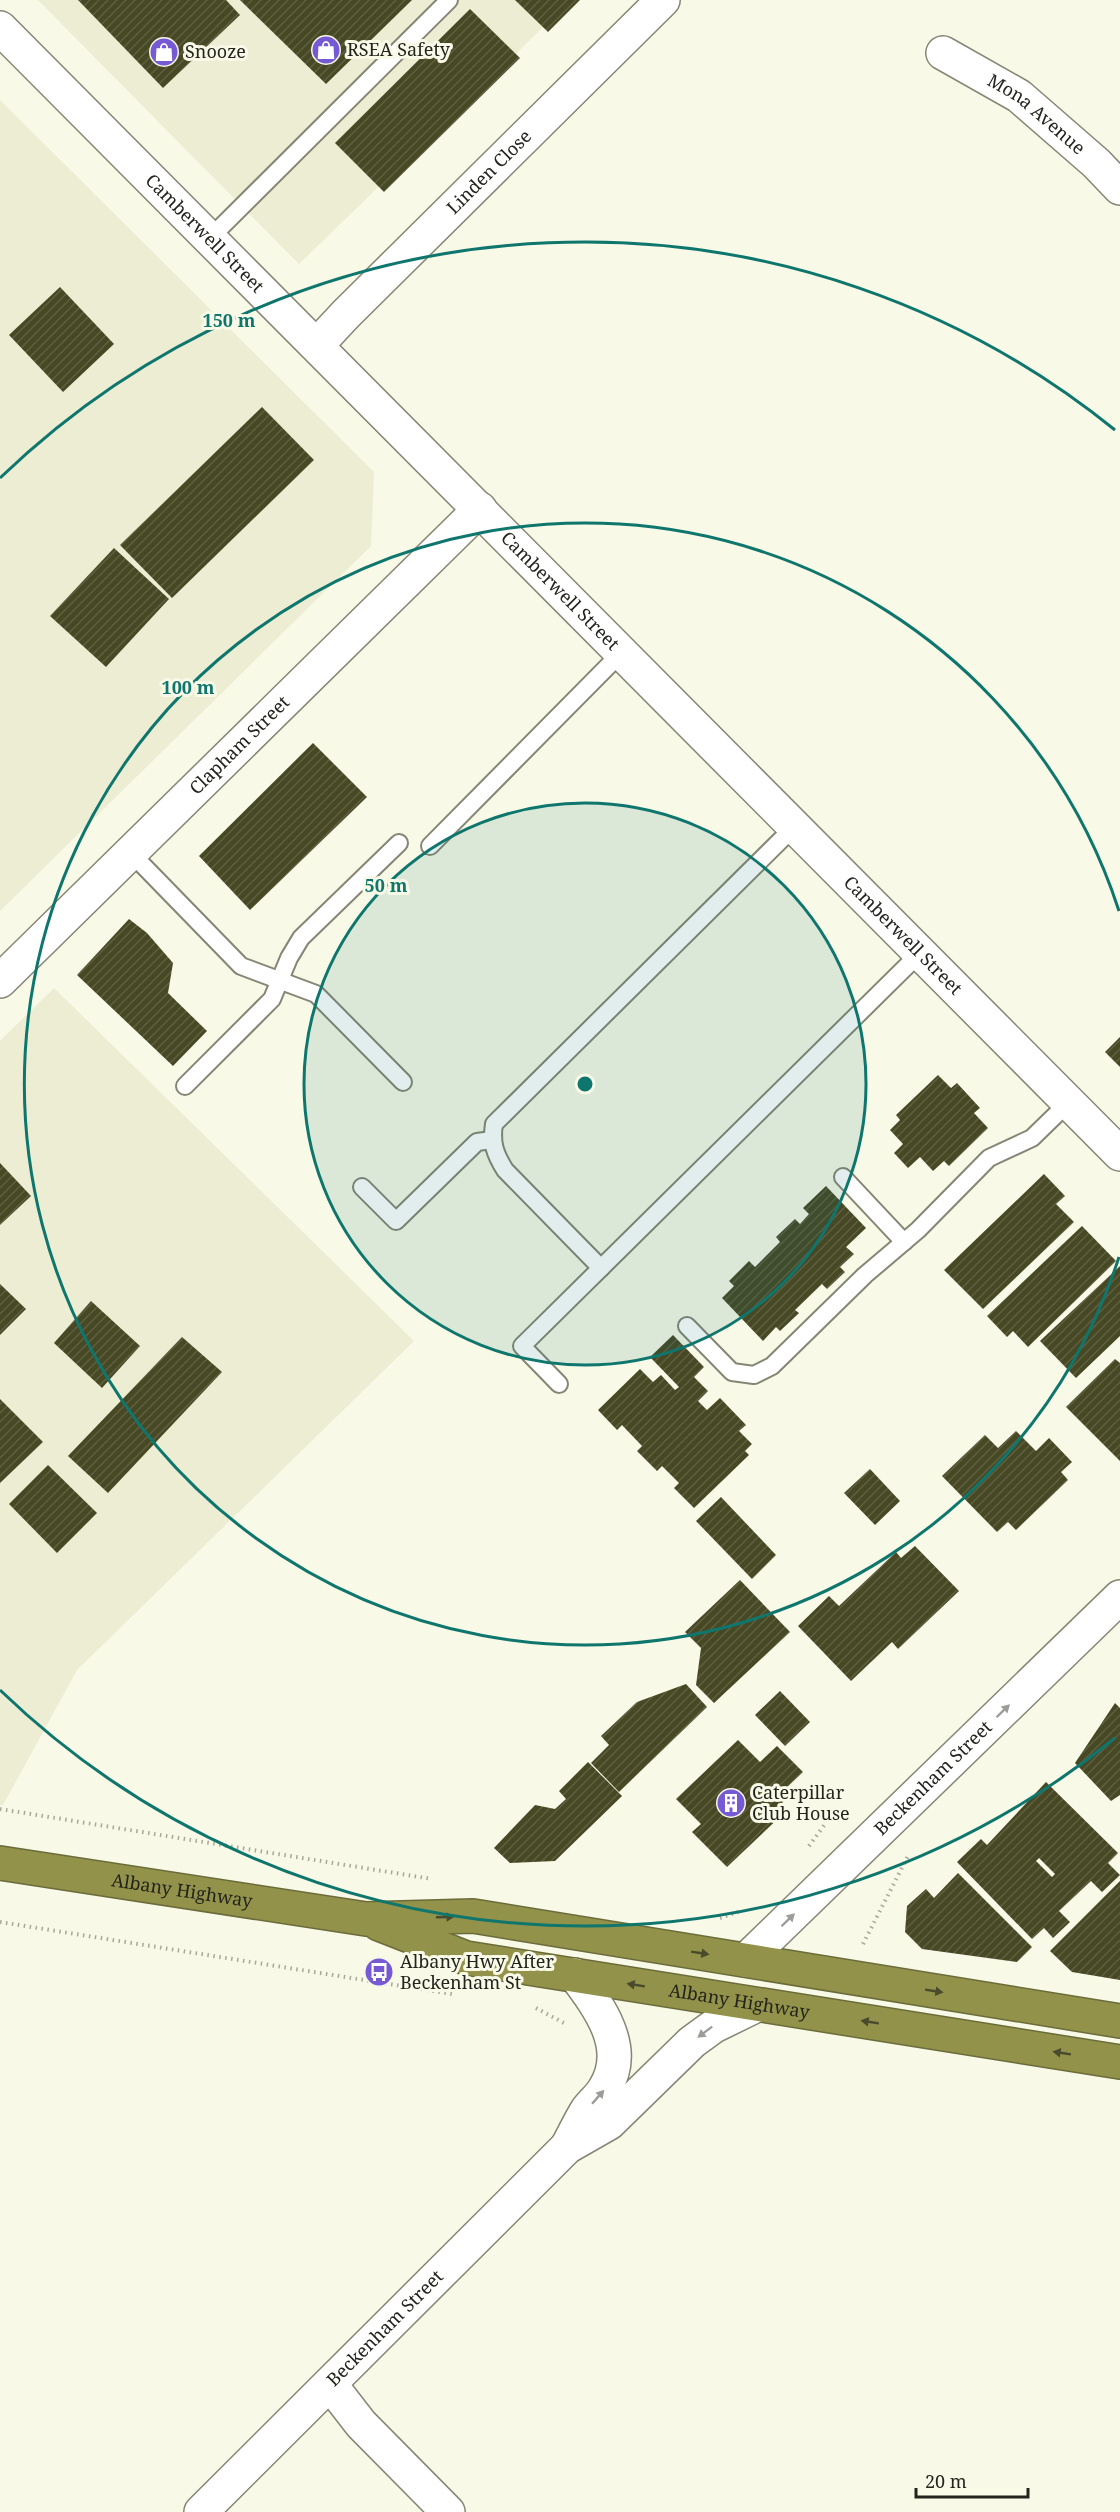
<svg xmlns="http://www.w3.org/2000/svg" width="1120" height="2512" font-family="'Noto Serif',serif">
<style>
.built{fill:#ecedd2}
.building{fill:url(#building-hatch);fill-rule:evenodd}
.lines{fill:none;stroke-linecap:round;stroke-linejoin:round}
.lane-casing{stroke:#858675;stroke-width:20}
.street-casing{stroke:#858675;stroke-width:36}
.highway-casing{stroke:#6b6c3a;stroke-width:36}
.path{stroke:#a7a89a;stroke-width:4;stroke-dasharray:1.5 4.5;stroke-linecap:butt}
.lane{stroke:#fff;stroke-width:16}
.street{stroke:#fff;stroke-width:33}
.highway{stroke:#92924a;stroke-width:33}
.oneway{fill:#9c9c99}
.oneway2{fill:#4a4a2d}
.ring{fill:none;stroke:#0f766e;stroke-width:3}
.labels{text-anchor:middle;stroke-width:6;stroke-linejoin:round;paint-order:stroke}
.poi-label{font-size:18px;fill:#23241d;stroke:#f8f9e6;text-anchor:start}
.street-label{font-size:18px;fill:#23241d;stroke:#f8f9e6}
.centre{fill:#0f766e;stroke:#f8f9e6;stroke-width:3}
.ring-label{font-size:18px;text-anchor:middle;font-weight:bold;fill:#0f766e;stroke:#f8f9e6;stroke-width:6;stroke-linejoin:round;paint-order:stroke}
</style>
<defs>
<pattern id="building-hatch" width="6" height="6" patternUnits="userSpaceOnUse" patternTransform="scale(1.5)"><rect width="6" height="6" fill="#474824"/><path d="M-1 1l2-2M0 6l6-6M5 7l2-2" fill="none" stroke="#5f5f42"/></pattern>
</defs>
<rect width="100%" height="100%" fill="#f8f9e6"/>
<!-- built -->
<g class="built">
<path d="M38,0h533l-272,264z"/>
<path d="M0,100l374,372 -3,74 -371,365z"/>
<path d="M54,988l360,353 -337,329 -74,135h-3v-764z"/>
</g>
<!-- building -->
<g class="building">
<path d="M78,0h148l14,15 -77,73z"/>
<path d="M240,0h172l-86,84z"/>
<path d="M515,0h65l-32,32z"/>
<path d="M470,9l50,49 -136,134 -49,-49z"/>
<path d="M60,287l54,57 -51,48 -54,-57z"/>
<path d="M262,407l52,53 -142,138 -52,-53z"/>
<path d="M114,548l55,51 -63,68 -56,-51z"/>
<path d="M313,743l54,54 -117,113 -51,-54z"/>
<path d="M129,919l18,14 26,30 -5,30 39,38 -34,35 -96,-91z"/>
<path d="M1120,1037v30l-15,-15z"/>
<path d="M938,1075l13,13 6,-5 23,25 -6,5 14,15 -39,38 -5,-5 -11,10 -13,-14 -12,11 -14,-15 9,-9 -13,-14 10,-10 -4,-5z"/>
<path d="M0,1163l31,33 -31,29z"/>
<path d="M1044,1174l21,22 -9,8 18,18 -91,87 -39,-39z"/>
<path d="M826,1186l40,42 -20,19 8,7 -14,13 5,5 -18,17 -5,-5 -27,26 4,3 -19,18 -4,-4 -13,14 -41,-43 12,-12 -5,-5 20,-20 6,6 25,-25 -4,-5 19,-18 5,5 9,-10 -6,-6z"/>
<path d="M1082,1226l34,35 -88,86 -15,-16 -6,6 -20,-21z"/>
<path d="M1120,1266v70l-44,42 -36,-37z"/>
<path d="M0,1284l26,25 -26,26z"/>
<path d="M91,1301l49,45 -38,42 -48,-45z"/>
<path d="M673,1335l31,32 -10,10 14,14 -10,10 9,9 13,-12 26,27 -7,6 13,13 -7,7 4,4 -55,53 -20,-20 5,-5 -17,-17 -5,5 -20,-20 5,-5 -20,-21 -5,5 -19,-20 42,-41 13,13 8,-7 14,15 4,-3 -29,-30z"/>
<path d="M182,1337l40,35 -114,121 -40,-37z"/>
<path d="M1115,1359l5,4v98l-54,-54z"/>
<path d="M0,1399l43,43 -43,41z"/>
<path d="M1016,1431l20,20 13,-13 23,24 -11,10 7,8 -52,50 -8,-8 -11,10 -55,-56 43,-41 13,13z"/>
<path d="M48,1465l49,48 -40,40 -48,-49z"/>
<path d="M870,1469l30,32 -25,24 -31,-32z"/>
<path d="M721,1497l55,58 -24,24 -56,-58z"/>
<path d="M915,1546l44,45 -61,58 -6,-7 -41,39 -53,-55 31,-30 10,10 57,-54 5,6z"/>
<path d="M740,1580l50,52 -76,71 -18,-18 5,-37 -16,-16z"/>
<path d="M686,1684l21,23 -88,85 -28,-29 18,-18 -8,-9 36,-34z"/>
<path d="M780,1691l30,31 -25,24 -30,-31z"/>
<path d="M1115,1703l5,5v87l-9,6 -36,-38z"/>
<path d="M738,1740l22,22 17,-16 26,26 -21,20 5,6 -9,9 6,6 -57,54 -35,-35 9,-8 -25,-25z"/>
<path d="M588,1762l34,34 -67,65 -45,2 -16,-15 41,-43 20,4 11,-10 -7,-8z"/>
<path d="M1046,1782l72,71 -10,10 12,12 -18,17 -11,-11 -32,30 11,11 -17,16 -9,-10 -12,11 -75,-77 24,-23 6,6zM1039,1858l16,16 -3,3 -16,-16z"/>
<path d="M958,1873l74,74 -15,15 -95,-13 -17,-17 2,-26 19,-17 8,9z"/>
<path d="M1120,1881v99l-48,-8 -22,-21z"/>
</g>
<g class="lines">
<!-- lane casing -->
<g class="lane-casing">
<g id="lane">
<path d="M210,238l239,-238"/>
<path d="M430,846l192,-194"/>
<path d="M131,853l110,113 75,28 87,88"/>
<path d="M185,1086l87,-87 17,-41 12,-20 98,-95"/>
<path d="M843,1177l61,65"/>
<path d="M362,1187l34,34 81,-79 15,-2"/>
<path d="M601,1268l-96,-98c-10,-16 -14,-27 -11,-46l301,-298"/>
<path d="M687,1326l45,46 22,3 18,-9 93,-91 53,-45 71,-72 43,-20 37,-36"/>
<path d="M559,1384l-37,-38 399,-394"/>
</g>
</g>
<!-- street casing -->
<g class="street-casing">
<g id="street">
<path id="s1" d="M0,28l1120,1126"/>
<path id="s2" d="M943,53l76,43 77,67 24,25"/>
<path id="s3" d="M317,345l29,-31 317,-314"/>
<path id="s4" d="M0,981l480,-472"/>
<path id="s5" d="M746,1960l374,-363"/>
<path d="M567,2147c7,-13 13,-26 20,-37 6,-8 14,-14 18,-22 25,-40 -6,-81 -30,-113"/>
<path d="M330,2384l31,40 87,88"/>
<path id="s6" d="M201,2512l366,-365 42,-24 83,-81 22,-16 43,-21"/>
</g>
</g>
<!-- highway casing -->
<g class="highway-casing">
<g id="highway">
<path id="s7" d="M0,1863l366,56 107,-3 647,105"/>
<path id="s8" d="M379,1924l87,34 654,104"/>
</g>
</g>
<!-- path -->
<g class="path">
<path d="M0,1809l432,70"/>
<path d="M809,1846l19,-26 16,-7"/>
<path d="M720,1918l21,-7"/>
<path d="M0,1922l452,72"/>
<path d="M863,1944l46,-90"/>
<path d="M536,2008l28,15"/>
</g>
<!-- lane -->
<use href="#lane" class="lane"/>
<!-- street -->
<use href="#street" class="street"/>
<!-- highway -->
<use href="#highway" class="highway"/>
</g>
<!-- one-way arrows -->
<defs><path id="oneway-solid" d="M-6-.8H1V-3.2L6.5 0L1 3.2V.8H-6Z" transform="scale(1.5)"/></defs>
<g class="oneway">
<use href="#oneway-solid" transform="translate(1003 1711) rotate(-44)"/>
<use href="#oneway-solid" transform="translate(788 1920) rotate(-44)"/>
<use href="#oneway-solid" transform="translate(705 2032) rotate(143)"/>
<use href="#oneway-solid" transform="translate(598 2097) rotate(-49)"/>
</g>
<g class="oneway2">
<use href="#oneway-solid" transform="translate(445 1917) rotate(-2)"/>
<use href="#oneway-solid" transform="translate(700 1953) rotate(9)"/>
<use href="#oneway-solid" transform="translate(636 1985) rotate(-171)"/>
<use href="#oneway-solid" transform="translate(934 1991) rotate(9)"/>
<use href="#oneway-solid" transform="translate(870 2022) rotate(-171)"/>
<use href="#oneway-solid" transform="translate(1062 2053) rotate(-171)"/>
</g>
<!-- distance rings -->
<circle cx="585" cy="1084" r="281" fill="#0f766e" fill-opacity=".12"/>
<g class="ring">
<circle cx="585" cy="1084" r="281"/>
<path d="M1119 1257A561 561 0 1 1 1119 911"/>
<path d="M1115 1738A842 842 0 0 1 0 1690M0 478A842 842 0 0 1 1115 430"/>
</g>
<!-- icons -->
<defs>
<g id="shop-disc" transform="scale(1.5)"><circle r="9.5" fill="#755ad4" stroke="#f8f9e6"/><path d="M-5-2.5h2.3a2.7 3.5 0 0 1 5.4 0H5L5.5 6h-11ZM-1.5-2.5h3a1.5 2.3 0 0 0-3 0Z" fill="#fff"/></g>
<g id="building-disc" transform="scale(1.5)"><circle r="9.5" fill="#755ad4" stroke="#f8f9e6"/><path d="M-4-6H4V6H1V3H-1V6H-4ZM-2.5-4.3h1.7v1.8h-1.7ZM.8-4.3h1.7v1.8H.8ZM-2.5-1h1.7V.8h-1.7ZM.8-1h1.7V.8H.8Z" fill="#fff"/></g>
<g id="bus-disc" transform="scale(1.5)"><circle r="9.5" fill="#755ad4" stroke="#f8f9e6"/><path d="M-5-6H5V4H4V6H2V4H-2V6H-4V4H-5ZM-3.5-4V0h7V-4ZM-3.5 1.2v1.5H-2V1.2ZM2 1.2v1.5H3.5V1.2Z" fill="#fff"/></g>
</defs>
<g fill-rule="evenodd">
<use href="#shop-disc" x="326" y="50"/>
<use href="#shop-disc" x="164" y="52"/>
<use href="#building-disc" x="731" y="1803"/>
<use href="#bus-disc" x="379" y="1972"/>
</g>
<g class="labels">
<!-- poi labels -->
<g class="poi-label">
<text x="347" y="56">RSEA Safety</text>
<text x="185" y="58">Snooze</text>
<text x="752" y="1799">Caterpillar<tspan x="752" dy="21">Club House</tspan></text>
<text x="400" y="1968">Albany Hwy After<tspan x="400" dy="21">Beckenham St</tspan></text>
</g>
<!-- street labels -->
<g class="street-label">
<text dy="6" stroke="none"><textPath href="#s2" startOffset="112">Mona Avenue</textPath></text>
<text dy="6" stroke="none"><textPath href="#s3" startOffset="244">Linden Close</textPath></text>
<text dy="6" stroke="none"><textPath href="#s1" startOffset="290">Camberwell Street</textPath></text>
<text dy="6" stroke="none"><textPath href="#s1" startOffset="794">Camberwell Street</textPath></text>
<text dy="6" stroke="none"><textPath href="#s4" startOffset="336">Clapham Street</textPath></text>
<text dy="6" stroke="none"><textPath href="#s1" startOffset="1280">Camberwell Street</textPath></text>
<text dy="6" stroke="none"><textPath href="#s5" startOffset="261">Beckenham Street</textPath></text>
<text dy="6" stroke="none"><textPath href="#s7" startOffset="184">Albany Highway</textPath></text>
<text dy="6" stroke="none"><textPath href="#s8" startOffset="370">Albany Highway</textPath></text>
<text dy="6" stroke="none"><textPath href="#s6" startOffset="260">Beckenham Street</textPath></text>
</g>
</g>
<circle cx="585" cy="1084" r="9" class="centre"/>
<g class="ring-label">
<text x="229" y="327">150 m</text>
<text x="188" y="694">100 m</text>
<text x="386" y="892">50 m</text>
</g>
<!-- scale -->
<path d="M916 2488v9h112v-9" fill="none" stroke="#23241d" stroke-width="3"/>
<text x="925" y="2488" font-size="18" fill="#23241d" stroke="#f8f9e6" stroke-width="4.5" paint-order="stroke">20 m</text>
</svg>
